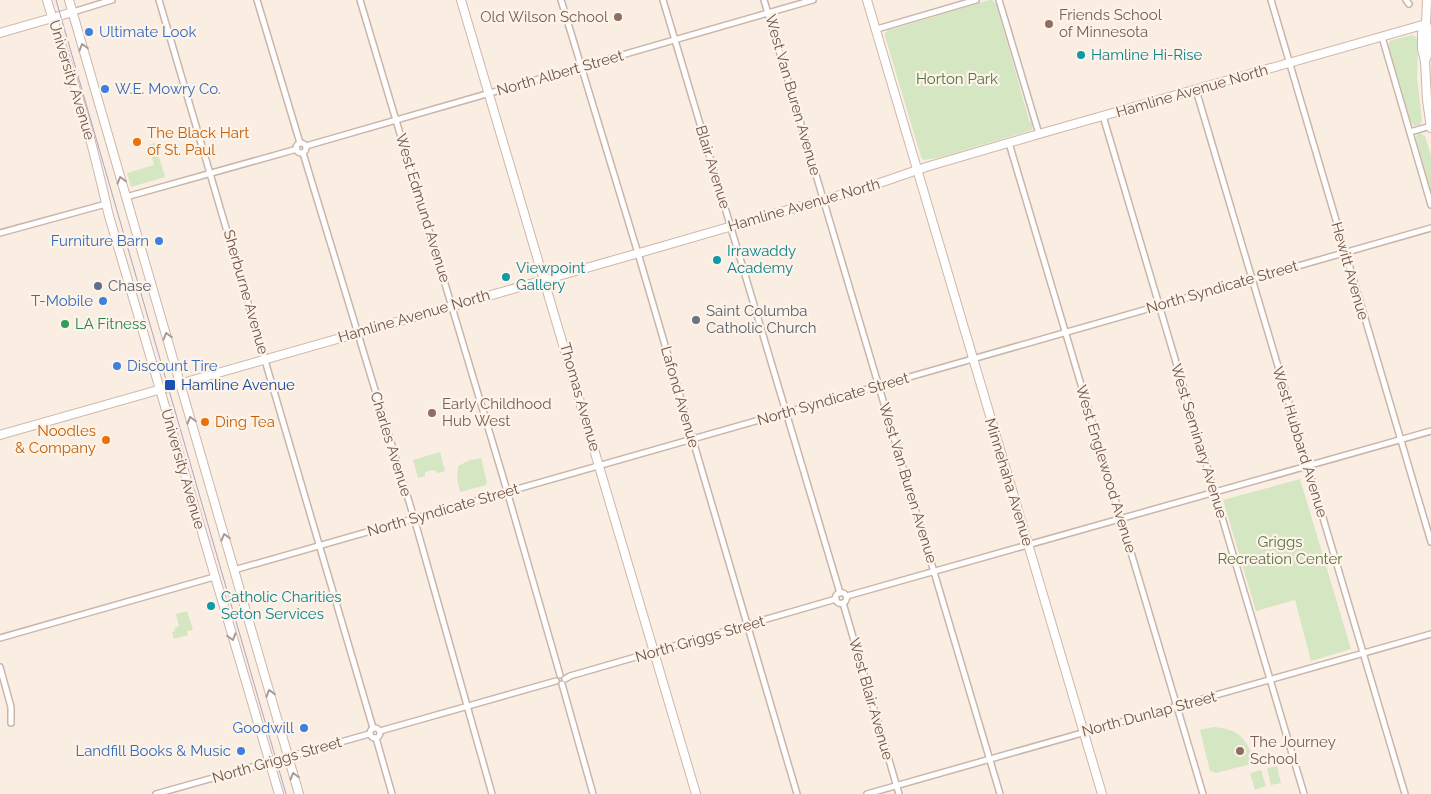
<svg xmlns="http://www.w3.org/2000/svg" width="1431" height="794" font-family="Raleway,sans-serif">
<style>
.green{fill:#d5e6c3}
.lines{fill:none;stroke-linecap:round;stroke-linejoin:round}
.street-casing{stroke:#cab5aa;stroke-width:8}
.secondary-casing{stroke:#cfb6ab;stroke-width:10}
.street{stroke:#fff;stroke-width:5}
.secondary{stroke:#fff;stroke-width:8}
.tram{stroke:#b0a3c2;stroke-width:1}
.oneway{stroke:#a99893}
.education-dot{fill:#8d6e63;stroke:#fdf3e8;stroke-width:2}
.shop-dot{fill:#3f7fe0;stroke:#fdf3e8;stroke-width:2}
.culture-dot{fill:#0f9aa8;stroke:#fdf3e8;stroke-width:2}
.food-dot{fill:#e8710a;stroke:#fdf3e8;stroke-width:2}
.service-dot{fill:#5c6f8a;stroke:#fdf3e8;stroke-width:2}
.worship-dot{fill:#6b7280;stroke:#fdf3e8;stroke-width:2}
.leisure-dot{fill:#2e9e5b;stroke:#fdf3e8;stroke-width:2}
.transit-dot{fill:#1a4fb4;stroke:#fdf3e8;stroke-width:2}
.labels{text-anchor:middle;stroke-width:4.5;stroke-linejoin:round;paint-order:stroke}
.education-label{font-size:15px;fill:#785e54;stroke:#fdf3e8;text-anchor:start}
.shop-label{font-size:15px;fill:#366cbe;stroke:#fdf3e8;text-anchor:end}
.culture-label{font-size:15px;fill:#0d838f;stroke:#fdf3e8;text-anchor:start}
.street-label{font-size:15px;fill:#70544b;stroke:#fdf3e8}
.park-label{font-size:15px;fill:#597544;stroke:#fdf3e8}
.food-label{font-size:15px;fill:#c56008;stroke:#fdf3e8;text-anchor:start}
.service-label{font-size:15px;fill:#4e5e75;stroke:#fdf3e8;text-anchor:start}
.worship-label{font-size:15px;fill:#5b616d;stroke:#fdf3e8;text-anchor:start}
.leisure-label{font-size:15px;fill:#27864d;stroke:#fdf3e8;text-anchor:start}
.transit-label{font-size:15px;fill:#164399;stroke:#fdf3e8;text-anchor:start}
</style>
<rect width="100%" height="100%" fill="#faeee3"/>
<!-- green -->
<g class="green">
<path d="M989,0h3l4,4 33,116 3,4v6l-94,28 -15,2 -2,-3 -36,-121v-3l4,-4h4z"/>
<path d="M1412,35l3,1 3,5 -1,37 5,42 -2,5 -6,1 -3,-4 -22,-75v-5l3,-2z"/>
<path d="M1419,133l6,3 6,20v35l-15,-52v-3z"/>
<path d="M155,143l10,34 -34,10 -4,-14 27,-8 -6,-20z"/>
<path d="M440,452l5,19 -6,2 -6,-3 -8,2v4l-7,2 -5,-18z"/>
<path d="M481,458l6,24 -1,3 -26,7 -3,-14 1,-12 12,-6z"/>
<path d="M1300,479l51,170 -40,12 -16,-61 -39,11 -33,-111z"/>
<path d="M187,611l6,19 -6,1 1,4 -14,4 -2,-7 3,-1 -1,-3 5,-2 -3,-12z"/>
<path d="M1213,727c27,2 33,11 42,36l-39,10 -6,-2 -10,-41z"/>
<path d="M1277,766l4,17 -10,2 -4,-17z"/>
<path d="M1261,770l5,16 -11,4 -5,-17z"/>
</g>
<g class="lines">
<!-- street casing -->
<g class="street-casing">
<g id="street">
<path d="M159,0l214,728"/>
<path d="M257,0l43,143"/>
<path d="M360,0l145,484 55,191"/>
<path d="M561,0l79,260 157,534"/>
<path d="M663,0l177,593"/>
<path d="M764,0l236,794"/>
<path d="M999,0l40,134"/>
<path d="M1271,0l160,542"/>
<path d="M1406,0l3,4"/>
<path d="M73,12l39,-12"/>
<path d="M877,29l99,-29"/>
<path d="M1382,37l49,168"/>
<path d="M1196,90l209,704"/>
<path d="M1103,116l201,678"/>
<path d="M1410,132l21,-6"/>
<circle cx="301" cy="148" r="5"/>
<path d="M1009,143l194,651"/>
<path d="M306,146l507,-146"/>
<path d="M303,153l111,365 78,276"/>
<path d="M126,197l171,-48"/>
<path d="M0,233l106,-29"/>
<path d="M234,570l1197,-342"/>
<circle cx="841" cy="598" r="5.5"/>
<path d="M847,596l584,-165"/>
<path d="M843,603l56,191"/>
<path d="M0,638l214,-61"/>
<path d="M0,667l11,40v16"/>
<path d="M565,679l5,-3 266,-77"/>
<path d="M562,684l31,110"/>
<circle cx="375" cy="733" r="5"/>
<path d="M380,731l176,-50"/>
<path d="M376,738l16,56"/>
<path d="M156,794l213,-60"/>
<path d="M867,794l564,-160"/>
</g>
</g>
<!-- secondary casing -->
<g class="secondary-casing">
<g id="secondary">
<path d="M47,0c10,34 22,66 32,100 12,38 21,77 30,116l170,578"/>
<path d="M69,0l230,794"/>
<path d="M461,0l235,794"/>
<path d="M867,0l235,794"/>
<path d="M1427,0l-1,24 -4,8v17l3,12 2,39 4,28"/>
<path d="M0,33l73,-21"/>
<path d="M1425,61c5,-12 6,-25 1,-37"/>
<path d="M0,435l646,-184 225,-65 55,-19 113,-33 387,-110"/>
</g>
</g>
<!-- street -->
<use href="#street" class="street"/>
<!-- secondary -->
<use href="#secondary" class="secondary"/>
<!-- tram -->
<path class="tram" d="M56,0l230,794"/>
</g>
<!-- one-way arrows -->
<defs><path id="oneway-chevron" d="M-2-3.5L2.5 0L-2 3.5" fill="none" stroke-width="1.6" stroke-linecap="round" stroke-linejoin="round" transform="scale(1.25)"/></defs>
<g class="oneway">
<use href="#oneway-chevron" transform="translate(83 47) rotate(-106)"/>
<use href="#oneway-chevron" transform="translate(121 180) rotate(-106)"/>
<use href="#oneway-chevron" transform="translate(167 336) rotate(-106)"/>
<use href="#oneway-chevron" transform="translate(191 420) rotate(-106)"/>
<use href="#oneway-chevron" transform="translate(225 537) rotate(-106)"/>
<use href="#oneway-chevron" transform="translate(232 637) rotate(74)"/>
<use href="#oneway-chevron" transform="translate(270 693) rotate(-106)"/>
<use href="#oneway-chevron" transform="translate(294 776) rotate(-106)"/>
</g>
<!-- markers -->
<g class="education-dot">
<circle cx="618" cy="17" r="5"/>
<circle cx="1049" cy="24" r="5"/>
<circle cx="432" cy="413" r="5"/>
<circle cx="1240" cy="751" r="5"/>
</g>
<g class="shop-dot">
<circle cx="89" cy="32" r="5"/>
<circle cx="105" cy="89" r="5"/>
<circle cx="159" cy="241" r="5"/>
<circle cx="103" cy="301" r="5"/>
<circle cx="117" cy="366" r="5"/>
<circle cx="304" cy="728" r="5"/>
<circle cx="241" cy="751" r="5"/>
</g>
<g class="culture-dot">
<circle cx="1081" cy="55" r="5"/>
<circle cx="717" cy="260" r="5"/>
<circle cx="506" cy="277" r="5"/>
<circle cx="211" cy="606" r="5"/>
</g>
<g class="food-dot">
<circle cx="137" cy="142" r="5"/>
<circle cx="205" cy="422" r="5"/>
<circle cx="106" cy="440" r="5"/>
</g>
<circle class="service-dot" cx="98" cy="286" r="5"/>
<circle class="worship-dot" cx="696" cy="320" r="5"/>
<circle class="leisure-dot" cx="65" cy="324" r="5"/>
<rect class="transit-dot" x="164" y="379" width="12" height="12" rx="2.5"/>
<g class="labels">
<!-- education labels -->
<g class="education-label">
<text x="1059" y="20">Friends School<tspan x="1059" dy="17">of Minnesota</tspan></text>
<text x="608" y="22" text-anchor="end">Old Wilson School</text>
<text x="442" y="409">Early Childhood<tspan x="442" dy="17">Hub West</tspan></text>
<text x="1250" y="747">The Journey<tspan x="1250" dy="17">School</tspan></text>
</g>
<!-- shop labels -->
<g class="shop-label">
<text x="99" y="37" text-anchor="start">Ultimate Look</text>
<text x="115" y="94" text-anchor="start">W.E. Mowry Co.</text>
<text x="149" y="246">Furniture Barn</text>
<text x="93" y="306">T-Mobile</text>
<text x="127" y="371" text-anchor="start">Discount Tire</text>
<text x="294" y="733">Goodwill</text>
<text x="231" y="756">Landfill Books &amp; Music</text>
</g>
<!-- culture labels -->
<g class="culture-label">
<text x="1091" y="60">Hamline Hi-Rise</text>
<text x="727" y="256">Irrawaddy<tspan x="727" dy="17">Academy</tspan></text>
<text x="516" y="273">Viewpoint<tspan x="516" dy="17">Gallery</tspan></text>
<text x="221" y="602">Catholic Charities<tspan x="221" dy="17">Seton Services</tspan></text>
</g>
<!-- street labels -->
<g class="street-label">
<text transform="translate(560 73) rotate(-16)" y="5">North Albert Street</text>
<text transform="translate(72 80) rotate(73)" y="5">University Avenue</text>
<text transform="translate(1192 91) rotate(-16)" y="5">Hamline Avenue North</text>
<text transform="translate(793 95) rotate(74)" y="5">West Van Buren Avenue</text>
<text transform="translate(713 167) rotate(73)" y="5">Blair Avenue</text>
<text transform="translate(804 205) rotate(-16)" y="5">Hamline Avenue North</text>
<text transform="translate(423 208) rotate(73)" y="5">West Edmund Avenue</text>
<text transform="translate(1350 271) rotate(74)" y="5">Hewitt Avenue</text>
<text transform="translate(1222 287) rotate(-16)" y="5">North Syndicate Street</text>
<text transform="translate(246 292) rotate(74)" y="5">Sherburne Avenue</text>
<text transform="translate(414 316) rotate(-16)" y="5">Hamline Avenue North</text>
<text transform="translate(580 397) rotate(74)" y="5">Thomas Avenue</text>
<text transform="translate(680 397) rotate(74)" y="5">Lafond Avenue</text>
<text transform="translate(833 399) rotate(-16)" y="5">North Syndicate Street</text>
<text transform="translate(1199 441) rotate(73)" y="5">West Seminary Avenue</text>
<text transform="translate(1300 442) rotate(73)" y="5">West Hubbard Avenue</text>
<text transform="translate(391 444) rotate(73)" y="5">Charles Avenue</text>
<text transform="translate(183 469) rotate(74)" y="5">University Avenue</text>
<text transform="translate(1106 469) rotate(73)" y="5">West Englewood Avenue</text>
<text transform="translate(1009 482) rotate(73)" y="5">Minnehaha Avenue</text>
<text transform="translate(908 483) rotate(73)" y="5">West Van Buren Avenue</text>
<text transform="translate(443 510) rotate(-16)" y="5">North Syndicate Street</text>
<text transform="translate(700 639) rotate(-16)" y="5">North Griggs Street</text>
<text transform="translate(871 699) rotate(74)" y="5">West Blair Avenue</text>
<text transform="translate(1149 714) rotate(-15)" y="5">North Dunlap Street</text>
<text transform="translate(277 760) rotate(-16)" y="5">North Griggs Street</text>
</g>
<!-- park labels -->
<g class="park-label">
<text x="957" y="84">Horton Park</text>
<text x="1280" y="547">Griggs<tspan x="1280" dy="17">Recreation Center</tspan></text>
</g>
<!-- food labels -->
<g class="food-label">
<text x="147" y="138">The Black Hart<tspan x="147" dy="17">of St. Paul</tspan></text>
<text x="215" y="427">Ding Tea</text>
<text x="96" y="436" text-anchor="end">Noodles<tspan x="96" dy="17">&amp; Company</tspan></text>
</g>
<!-- service labels -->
<g class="service-label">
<text x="108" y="291">Chase</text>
</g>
<!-- worship labels -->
<g class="worship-label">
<text x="706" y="316">Saint Columba<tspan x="706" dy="17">Catholic Church</tspan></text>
</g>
<!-- leisure labels -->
<g class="leisure-label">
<text x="75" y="329">LA Fitness</text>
</g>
<!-- transit labels -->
<g class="transit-label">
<text x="181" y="390">Hamline Avenue</text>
</g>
</g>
</svg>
